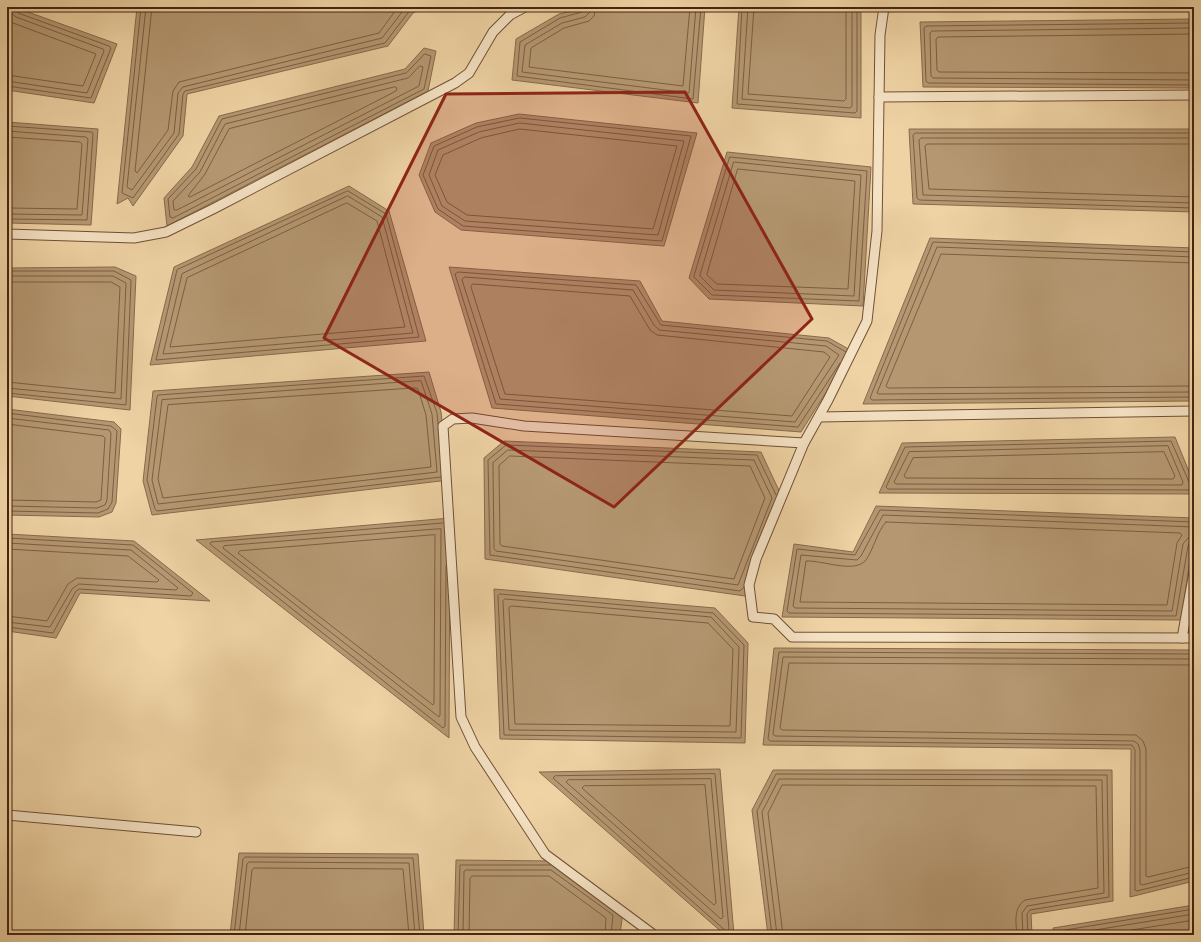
<svg xmlns="http://www.w3.org/2000/svg" width="1201" height="942" font-family="'IM FELL Double Pica',serif">
<style>
.water{fill:#b59872;stroke:#886a4c}
.lines{fill:none;stroke-linecap:round;stroke-linejoin:round}
.shore{stroke:#7d5e42;stroke-width:1}
.service-casing{stroke:#705036;stroke-width:11}
.service{stroke:#f5e2c4;stroke-width:9}
.marked{fill:#8f2418;fill-opacity:0.2;stroke:#8f2418;stroke-width:3;stroke-linejoin:round}
</style>
<rect width="100%" height="100%" fill="#efd3a4"/>
<filter id="stains"><feTurbulence type="fractalNoise" baseFrequency=".005" numOctaves="4"/><feColorMatrix values="0 0 0 0 .2 0 0 0 0 .09 0 0 0 0 .02 0 0 0 .5 -.17"/></filter>
<radialGradient id="worn" r=".72"><stop offset=".6" stop-color="#630" stop-opacity="0"/><stop offset="1" stop-color="#630" stop-opacity=".3"/></radialGradient>
<!-- water -->
<g class="water">
<path d="M7,7h7l103,37 -23,59 -87,-13z"/>
<path d="M137,7h287l-11,6 -25,33 -201,48 -4,42 -50,70 -5,-8 -11,6z"/>
<path d="M589,7h116l-7,96 -186,-23 4,-41 43,-25z"/>
<path d="M739,7h122v111l-129,-10z"/>
<path d="M1194,19v69l-271,-1 -3,-65z"/>
<path d="M424,48l12,3 -8,40 -261,135 -3,-28 28,-31 27,-51 186,-47z"/>
<path d="M519,114l178,19 -33,113 -203,-16 -26,-18 -16,-37 12,-32 45,-20z"/>
<path d="M7,122l91,7 -7,96 -84,-2z"/>
<path d="M909,129h285v83l-281,-8z"/>
<path d="M727,152l144,15 -8,139 -154,-7 -20,-21z"/>
<path d="M349,186l40,25 37,130 -276,24 24,-98z"/>
<path d="M930,238l264,10v153l-331,3z"/>
<path d="M115,267l21,9 -6,134 -123,-14v-128z"/>
<path d="M449,267l191,14 22,40 167,17 23,13 -51,81 -309,-24z"/>
<path d="M429,372l12,40 8,68 -297,35 -9,-34 10,-90z"/>
<path d="M7,409l107,13 7,7 -5,74 -4,9 -13,5 -92,-2z"/>
<path d="M1175,437l19,47v10l-315,-1 23,-50z"/>
<path d="M504,441l257,11 21,45 -37,99 -260,-37 -1,-101z"/>
<path d="M876,506l318,12v15l-13,87 -399,-3 12,-73 59,8z"/>
<path d="M450,518l-1,220 -253,-198z"/>
<path d="M7,534l127,7 76,60 -130,-8 -24,45 -49,-7z"/>
<path d="M494,589l221,19 33,35 -3,100 -245,-4z"/>
<path d="M774,648l420,2v231l-64,16 1,-148 -368,-4z"/>
<path d="M720,769l14,166h-9l-186,-163z"/>
<path d="M773,770h339l1,131 -82,13 1,21h-264l-16,-125z"/>
<path d="M239,853l179,1 6,81h-194z"/>
<path d="M456,860l98,1 69,50 -3,24h-166z"/>
<path d="M1194,905v30h-140l-1,-7z"/>
</g>
<g class="lines">
<!-- shore -->
<g class="shore">
<path d="M141,7l-19,186 11,5 46,-64 4,-40 2,-3 200,-48 25,-33 5,-3"/>
<path d="M146,7l-19,180 5,3 42,-57 4,-40 5,-6 199,-49 24,-31"/>
<path d="M152,7l-17,164 2,2 31,-43 5,-39 6,-9 200,-49 19,-26"/>
<path d="M585,7l-3,5 -22,6 -40,24 -3,34 176,23 8,-92"/>
<path d="M590,7l-1,6 -4,4 -23,6 -37,22 -3,27 167,21 7,-86"/>
<path d="M596,7l-2,9 -5,5 -25,7 -33,20 -2,19 154,19 7,-79"/>
<path d="M742,7l-5,97 118,9 2,-2v-104"/>
<path d="M748,7l-6,92 108,9 2,-2v-99"/>
<path d="M754,7l-6,87 96,7 2,-2v-92"/>
<path d="M7,18l6,5 83,31 -13,32 -76,-11"/>
<path d="M1194,23l-268,3 -2,2 2,53 2,2 266,2"/>
<path d="M1194,28l-262,3 -2,2 1,43 2,2 261,2"/>
<path d="M1194,34l-256,3 -2,2 1,31 2,2 255,1"/>
<path d="M425,54l6,2 -7,33 -251,129 -3,-1 -2,-18 28,-30 26,-50 184,-46z"/>
<path d="M420,66l3,1 -4,19 -242,124h-3l-1,-9 27,-29 25,-48 183,-46z"/>
<path d="M7,81l80,12 17,-42 -1,-2 -87,-32 -5,-4 -1,-6"/>
<path d="M7,86l84,12 20,-50 -2,-2 -91,-33 -3,-6"/>
<path d="M395,87l2,1 -1,3 -206,106 -2,-1 17,-22 24,-45z"/>
<path d="M520,118l171,18 -29,105 -199,-15 -25,-17 -15,-34 11,-29 43,-19z"/>
<path d="M520,123l164,18 -26,94 -193,-14 -23,-15 -13,-31 9,-25 41,-18z"/>
<path d="M7,126l85,6 1,2 -6,86 -80,-1"/>
<path d="M520,129l157,17 -24,83 -186,-14 -20,-13 -12,-27 8,-20 38,-17z"/>
<path d="M7,131l79,6 2,2 -6,76 -75,-1"/>
<path d="M1194,133h-279l-2,2 4,63 2,2 275,8"/>
<path d="M7,137l73,5 2,2 -5,65 -70,-1"/>
<path d="M1194,138h-273l-2,2 4,55 271,8"/>
<path d="M1194,144h-267l-2,2 4,43 265,8"/>
<path d="M730,157l137,14 -8,130 -147,-6 -18,-18z"/>
<path d="M734,162l127,13 -7,121 -140,-6 -14,-14z"/>
<path d="M738,169l117,12 -7,108 -131,-5 -10,-9z"/>
<path d="M348,191l38,23 33,123 -263,23 21,-90z"/>
<path d="M348,196l34,21 31,116 -250,21 19,-80z"/>
<path d="M347,203l30,18 28,106 -235,20 17,-69z"/>
<path d="M1194,252l-261,-10 -63,156 2,2 322,-3"/>
<path d="M1194,257l-257,-10 -60,146 2,1 315,-2"/>
<path d="M1194,263l-253,-9 -55,132 2,2 306,-2"/>
<path d="M7,271h107l17,9 -5,125 -119,-12"/>
<path d="M7,276h106l13,7 -5,116 -114,-11"/>
<path d="M465,277l168,13 21,35 5,5 167,16 13,9 -44,67 -295,-23 -38,-119z"/>
<path d="M7,282h104l9,5 -5,106 -108,-11"/>
<path d="M473,284l157,12 20,34 7,5 167,17 6,5 -38,59 -287,-22 -34,-107z"/>
<path d="M840,363l-42,64 -302,-23 -41,-130 3,-2 178,13 25,40 166,16 19,11"/>
<path d="M421,381l11,33 5,58 -279,32 -6,-24 10,-80z"/>
<path d="M416,388l2,1 8,26 5,52 -268,31 -5,-19 10,-74z"/>
<path d="M7,413l104,13 6,5 -5,71 -4,7 -10,4 -91,-2"/>
<path d="M7,418l102,12 2,3 -4,67 -2,5 -8,3 -90,-2"/>
<path d="M7,424l96,12 2,2 -4,62 -5,2 -89,-2"/>
<path d="M438,424l-1,-11 -13,-37 -266,19 -1,2 -10,83 8,29 2,2 284,-34"/>
<path d="M1168,446l15,36 -1,3 -286,-1 -2,-2 15,-30z"/>
<path d="M508,450l246,10 18,38 -34,87 -242,-34 -2,-2 -1,-86z"/>
<path d="M1164,452l11,24 -2,3 -267,-1 -2,-2 9,-18z"/>
<path d="M510,456l240,10 15,32 -31,81 -232,-33 -2,-2 -1,-78z"/>
<path d="M1194,484l-5,-2 -18,-41 -266,6 -19,40 2,2 306,1"/>
<path d="M886,522l294,11 2,2 -5,8 -10,62 -367,-3 6,-41c16,-1 49,13 60,-1 8,-12 11,-28 20,-38z"/>
<path d="M1194,522l-314,-12 -25,45 -58,-6 -10,62 2,2 387,3 12,-70 2,-4h4"/>
<path d="M443,523l-232,19 -1,2 233,184 2,-2 1,-160"/>
<path d="M1194,527l-311,-12 -22,41 -4,4 -56,-5 -8,51 2,2 377,3 11,-67 5,-6 6,-1"/>
<path d="M441,529l-1,186 -1,2 -216,-169 1,-2z"/>
<path d="M435,535l-1,168 -1,2 -195,-152 2,-2z"/>
<path d="M7,538l126,7 60,48 -2,3 -112,-7 -3,2 -23,42 -46,-6"/>
<path d="M7,543l124,7 47,38 -2,2 -97,-6 -7,5 -22,38 -43,-5"/>
<path d="M7,549l121,7 31,24 -2,2 -80,-4 -9,6 -21,37 -40,-5"/>
<path d="M744,587l-4,4 -250,-36 -2,-95 18,-15 251,10 19,40"/>
<path d="M500,594l213,19 31,32 -3,93 -237,-3 -6,-139z"/>
<path d="M505,599l206,18 28,30 -3,85 -227,-2 -6,-129z"/>
<path d="M512,606l196,17 25,26 -3,77 -215,-2 -6,-116z"/>
<path d="M1194,654l-415,-2 -11,87 2,2 362,4 3,5v140l2,1 57,-14"/>
<path d="M1194,659l-411,-2 -10,77 2,2 359,5 4,3 2,6v134l2,1 52,-13"/>
<path d="M1194,665l-405,-2 -9,65 2,2 354,5 7,6 3,8v127l2,1 46,-11"/>
<path d="M715,774l14,155 -2,3 -174,-154 2,-2z"/>
<path d="M711,779l12,138 -2,2 -155,-137 2,-2z"/>
<path d="M705,785l11,118 -2,2 -132,-117 2,-2z"/>
<path d="M234,935l9,-76 2,-2 168,1 7,77"/>
<path d="M239,935l8,-71 2,-2 160,1 6,72"/>
<path d="M245,935l7,-65 2,-2 149,1 6,66"/>
<path d="M458,935l2,-70h91"/>
<path d="M463,935l1,-64 2,-1h85l62,45 -2,20"/>
<path d="M469,935l1,-57 2,-2h77l57,42 -1,17"/>
<path d="M772,935l-15,-124 19,-37 331,1 2,122 -79,13 -3,4 1,21"/>
<path d="M777,935l-15,-123 17,-33 323,1 2,113 -77,13 -5,7 1,22"/>
<path d="M783,935l-15,-122 14,-28 314,1 2,102 -73,12c-12,8 -9,23 -8,35"/>
<path d="M1057,935l2,-4 135,-22"/>
<path d="M1064,935l130,-21"/>
<path d="M1101,935l93,-15"/>
</g>
<!-- service casing -->
<g class="service-casing">
<g id="service">
<path d="M884,7l-4,28 -3,196 -10,90 -39,79 -24,43 -48,116 -7,26 4,32 21,2 18,18 402,1"/>
<path d="M879,97l315,-2"/>
<path d="M7,234l127,4 32,-6 47,-23 242,-126 14,-10 24,-41 17,-17 15,-8"/>
<path d="M819,417l375,-6"/>
<path d="M1182,638l12,-66"/>
<path d="M7,815l189,17"/>
<path d="M654,935l-109,-81 -70,-107 -14,-30 -18,-291 10,-7 19,-1 52,8 280,17"/>
</g>
</g>
<!-- service -->
<use href="#service" class="service"/>
</g>
<!-- marked area -->
<path class="marked" d="M685,92l127,227 -198,188 -290,-169 122,-244z"/>
<!-- margin -->
<rect width="1201" height="942" fill="none" stroke="#efd3a4" stroke-width="24"/>
<rect x="8" y="8" width="1185" height="926" fill="none" stroke="#452412" stroke-width="2"/>
<rect x="12" y="12" width="1177" height="918" fill="none" stroke="#452412"/>
<rect width="100%" height="100%" filter="url(#stains)"/>
<rect width="100%" height="100%" fill="url(#worn)"/>
</svg>
